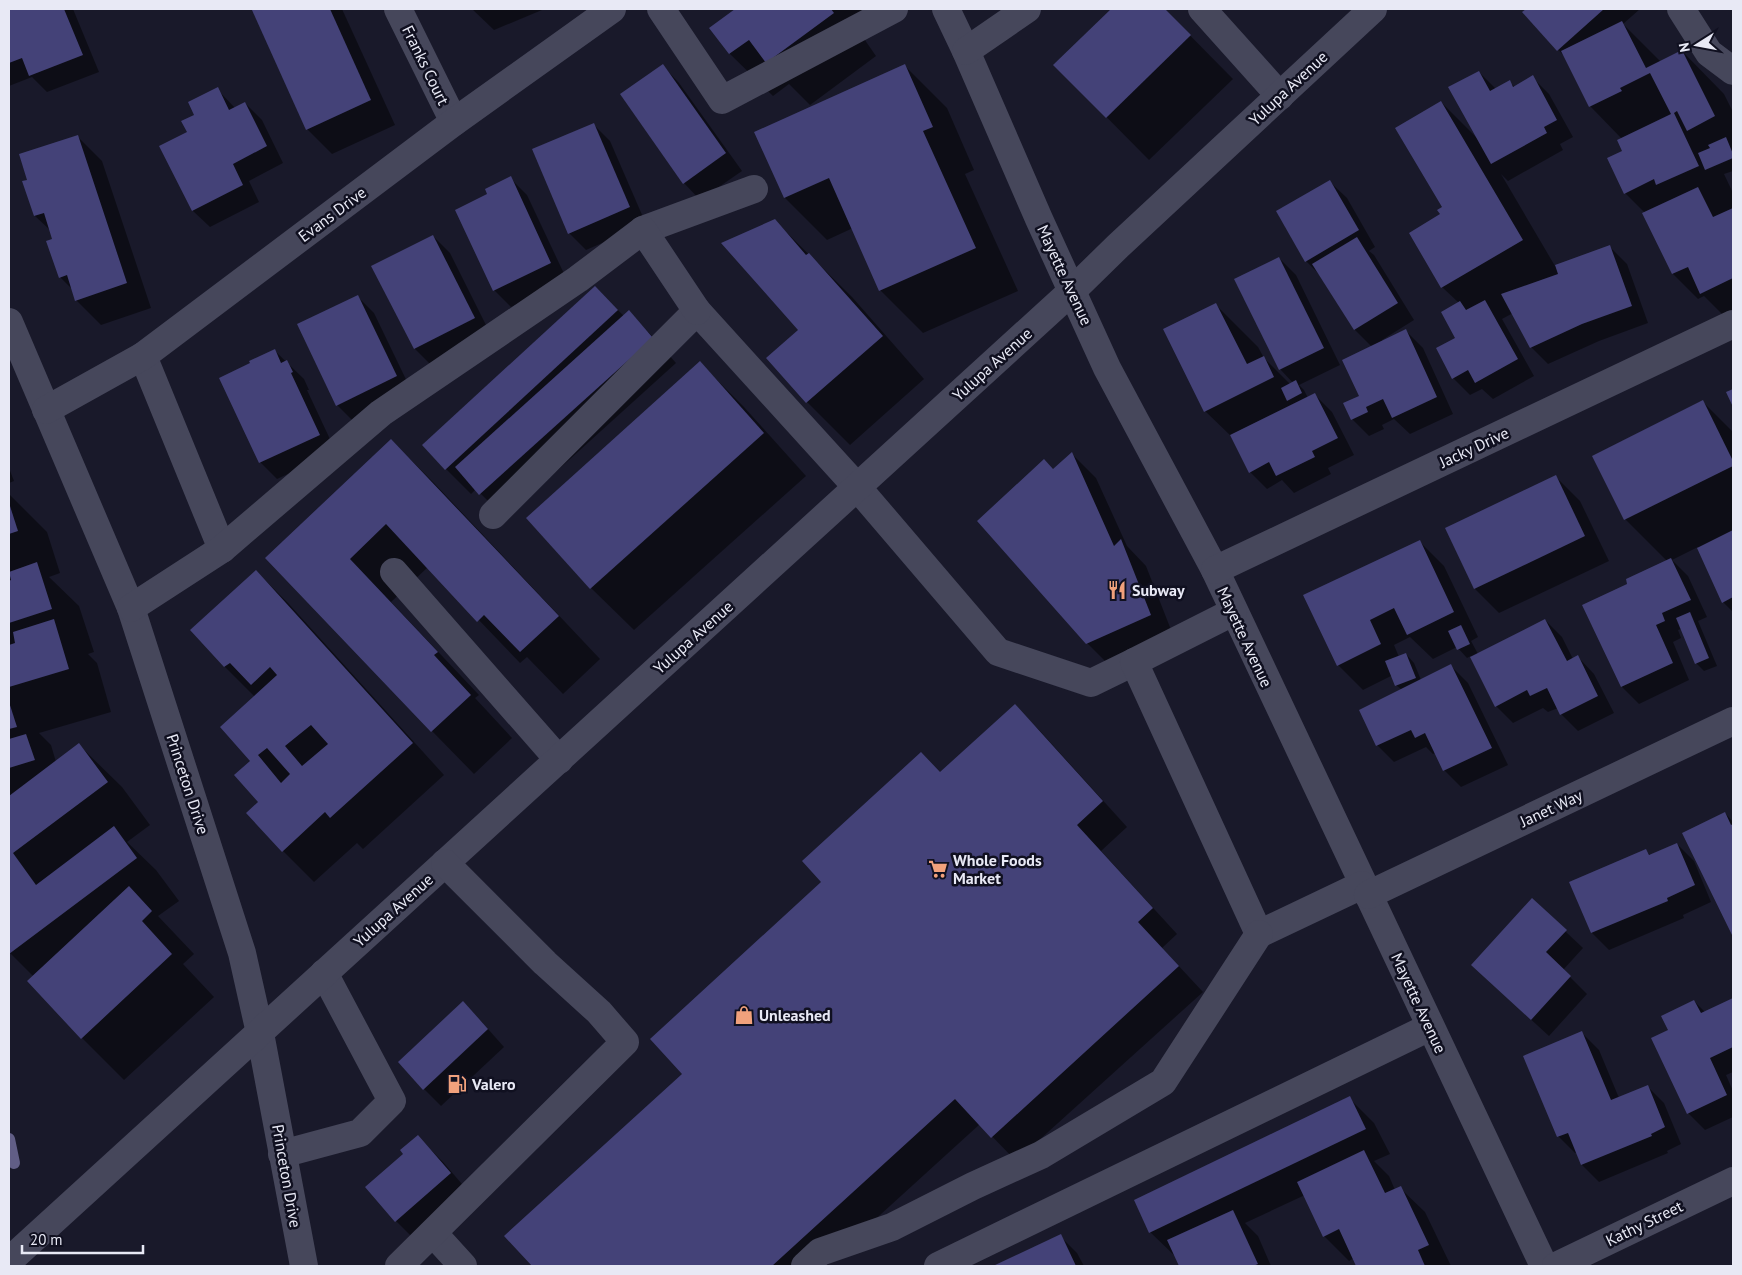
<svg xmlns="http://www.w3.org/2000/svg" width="1742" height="1275" font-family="'PT Sans',sans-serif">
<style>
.shadow{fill:#0007}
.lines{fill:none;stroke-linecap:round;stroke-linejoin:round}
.stream{stroke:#615e86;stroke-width:12}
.building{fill:#444278;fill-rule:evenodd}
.minor{stroke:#46475b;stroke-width:28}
.labels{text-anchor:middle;stroke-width:5;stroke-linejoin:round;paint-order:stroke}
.street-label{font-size:16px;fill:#e8e9f5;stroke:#101020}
.poi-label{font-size:16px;font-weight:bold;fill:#e8e9f5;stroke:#101020;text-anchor:start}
</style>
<rect width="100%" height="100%" fill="#19192a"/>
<!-- shadow -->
<g class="shadow">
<path d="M9,9h64l26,63 -52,20 -15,-15 -23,9z"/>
<path d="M258,9h84l53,116 -63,29 -25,-25 -53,-118z"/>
<path d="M472,9h70v1l-48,20z"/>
<path d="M737,9h132l-9,24 16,23 -66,49 -21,-21 -16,12 -43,-42 -19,-26z"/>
<path d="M1112,9h52l69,70 -84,81 -94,-95z"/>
<path d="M1528,9h112l-17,15 38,38 21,-11 42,43 9,18v59l-9,3 9,19v121l-7,4 -22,-22 -6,3 -25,-25 -28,-61 -20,-20 -1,-41 -2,-13 -32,-33 -25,-49 -42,-45z"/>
<path d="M663,66l16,17 63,88 -42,29 -16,-17z"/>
<path d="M905,66l42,42 27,62 -9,4 53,117 -95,42 -43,-43 -27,-62 -26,12 -42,-42z"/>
<path d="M1479,72l17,17 13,-7 6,5 17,-10 17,17 24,43 -13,7 3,6 -55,31 -7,-7 54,92 55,-19 17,17 21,59 -49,18 -51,23 -17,-17 -18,-34 -11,6 32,57 -41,23 -11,-10 -12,6 -17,-17 6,-75 -17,-16v-72l1,-7 -2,-106 36,36z"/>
<path d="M217,89l18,19 10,-5 17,17 21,43 -34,18 10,21 -49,25 -17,-16 -32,-64 28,-14 6,-17z"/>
<path d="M593,124l17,17 36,83 -60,26 -17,-17z"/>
<path d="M77,136l25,25 49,147 -50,17 -25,-25 -3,-10 -13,-13 -9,-46 -16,-15 -7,-36z"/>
<path d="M510,178l17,17 40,85 -56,27 -17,-17 -5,-95z"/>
<path d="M1330,182l17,16 28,49 -6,4 5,4 40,65 -32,20 1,1 23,-10 17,17 30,66 -43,20 -16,-15 -12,6 2,4 -15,7 -17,-17 9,-22 11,-50 -17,-17 -34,-54 -15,-15z"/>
<path d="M774,220l78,77 72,82 -74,66 -43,-43 -39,-44 32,-28z"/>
<path d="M433,236l17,17 41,82 -59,31 -17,-17 -42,-82z"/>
<path d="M1279,258l17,17 44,90 -41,20 5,5 4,8 7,-3 17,17 22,43 -26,13 3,6 -37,19 -12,-13 -15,9 -17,-17 -17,-34 -28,-27 11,-106 42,42 6,11 26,26 3,-1 -13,-14z"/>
<path d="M595,288l29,28 5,-4 24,25 23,26 -171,155 -29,-29 -5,5 -25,-25z"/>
<path d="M357,296l17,17 39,81 -59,28 -17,-17z"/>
<path d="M274,350l30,29 5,11h-2l29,62 -59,27 -17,-17 -39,-84 31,-14z"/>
<path d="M700,363l43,43 63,70 -172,154 -43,-42z"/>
<path d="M1702,401l31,31v180l-10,-10 -25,-55 -26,13 16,16 19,41 -9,4 19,45 -13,5 -8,-8 -15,-34 -3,1 3,8 -8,4 16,38 -50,24 -17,-17 7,-102 38,-24 -41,-41 -32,-64z"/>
<path d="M391,440l43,43 166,176 -37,35 -36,-37 -7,6 -92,-96 -37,35 88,93 -4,3 37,40 -38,36 -42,-43 -165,-173z"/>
<path d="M1072,454l24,24 31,68 19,20 29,74 -63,28 -25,-25 -33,-173z"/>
<path d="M9,468l5,13 -5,2z"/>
<path d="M1555,476l25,25 29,60 -110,52 -24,-24z"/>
<path d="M9,494l38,38 13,41 -11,4 30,29 15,46 -6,2 9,9 14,49 -72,21 12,12 5,17 23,-17 43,42 28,38 -23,17 29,28 23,31 -21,15 36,38 -11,10 31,33 -90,83 -42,-42 -49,-62 -24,-24z"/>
<path d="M1419,541l25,25 34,71 -7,4 7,13 67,-34 17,17 11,22 5,-2 16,17 20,39 -36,18 -17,-17 -3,-6 -10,4 -5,-4 -30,15 -17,-17 -25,-50 -4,2 -10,-11 -24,12 -23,-22 -16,8 5,12 7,-3 8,9 7,17 30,-14 17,17 40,82 -47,22 -17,-17 -8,-17 -3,1 -7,-7 -32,15 -17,-17 25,-55 -6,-5 -3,-10 -30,15 -25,-25z"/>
<path d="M256,571l32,32 156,172 -81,74 -6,-6 -43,39 -31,-31 -23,-49 -9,-41 4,-64 -30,-30 -33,-37z"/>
<path d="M1015,706l25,25 87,96 -26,24 76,83 -15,14 41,44 -187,169 -36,-37 -156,142h-290l-28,-30 178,-162 257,-301z"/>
<path d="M1725,813l8,9v112l-49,-100z"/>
<path d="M1677,844l17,17 17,41 -28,13 1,3 -75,32 -17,-17 -22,-50 76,-32 4,4z"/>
<path d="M1532,900l51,48 -20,22 24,24 -38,42 -59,-54z"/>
<path d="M1733,999v73l-7,3 7,16v26l-28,13 -17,-17 -19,-83 25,-29 11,11z"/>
<path d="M480,1020l24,27 -63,59 -17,-17z"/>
<path d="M1582,1033l17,17 20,48 28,-12 17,17 17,41 -14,7 1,2 -69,29 -17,-17 -5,-13 -2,1 -17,-17z"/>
<path d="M1349,1098l25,25 16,31 -16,7 15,15 6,14 5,-2 25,24 26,54h-93l-4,-8 -5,3 -25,-25 -19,-41 -60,28 13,13 13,30h-91l-4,-9 -26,-25z"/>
<path d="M418,1137l25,25 31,36 -53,48 -25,-25 9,-67z"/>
<path d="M1060,1236l17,17 7,13h-88z"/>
</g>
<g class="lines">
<!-- stream -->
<path class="stream" d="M9,1139l5,24"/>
</g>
<!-- building -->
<g class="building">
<path d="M9,9h55l19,46 -54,21 -7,-18 -13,5z"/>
<path d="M255,9h75l41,91 -65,30 -54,-120z"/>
<path d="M735,9h96l3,4 -68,50 -17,-23 -20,14 -20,-26z"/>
<path d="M1111,9h54l26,26 -85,83 -53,-53z"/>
<path d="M1526,9h78l-47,42 -35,-39z"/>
<path d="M1622,21l24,47 36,-18 33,66 -28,15 -10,-20 -3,2 25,53 -43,19 -2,-6 -30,15 -17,-36 15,-7 -5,-11 54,-26 -21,-41 -30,15 2,3 -33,16 -28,-56z"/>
<path d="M663,64l63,89 -43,31 -63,-90z"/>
<path d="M905,64l28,63 -10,4 53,117 -97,43 -50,-113 -45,20 -30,-66z"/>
<path d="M1479,71l11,20 20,-11 3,7 20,-12 24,45 -13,7 3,6 -56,31 -43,-77z"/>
<path d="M218,87l11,23 16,-8 22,44 -34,18 10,21 -51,26 -33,-65 28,-14 -6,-11 13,-6 -6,-13z"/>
<path d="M1441,101l82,139 -82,48 -32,-55 31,-19 -3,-4 5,-3 -47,-79z"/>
<path d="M594,123l36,84 -62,27 -36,-85z"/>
<path d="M78,135l49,148 -52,18 -8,-26 -8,3 -13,-37 6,-2 -8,-26 -10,3 -12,-35 5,-1 -8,-26z"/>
<path d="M1726,137l7,17v4l-28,12 -7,-17 12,-5 -2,-3z"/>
<path d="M511,176l40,87 -58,28 -38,-81 32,-16 -2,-5z"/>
<path d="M1330,180l29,50 -54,32 -29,-51z"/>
<path d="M1698,187l15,30 20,-9v70l-33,16 -12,-27 -16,7 -30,-61z"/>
<path d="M775,219l31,36 3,-2 74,83 -77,67 -40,-45 32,-28 -77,-87z"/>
<path d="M433,235l42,83 -61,31 -43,-83z"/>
<path d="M1357,237l41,66 -44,27 -42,-66z"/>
<path d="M1610,245l22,61 -50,18 -52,24 -29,-54 57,-20 -3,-9z"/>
<path d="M1279,257l45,91 -45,22 -45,-91z"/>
<path d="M595,286l23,24 -173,160 -23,-25z"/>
<path d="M358,295l39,81 -61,30 -39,-82z"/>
<path d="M1485,300l33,59 -43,24 -7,-13 -16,9 -16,-31 19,-10 -14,-26 19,-11 6,9z"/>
<path d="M1216,303l31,61 17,-8 10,21 -70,35 -41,-83z"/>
<path d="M629,310l24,28 -174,157 -24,-28z"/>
<path d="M1406,329l31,68 -45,21 -9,-19 -17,8 2,5 -17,8 -8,-17 16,-7 -17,-36z"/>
<path d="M275,349l6,14 6,-3 6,12 -2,1 29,62 -61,28 -40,-85 31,-15 -1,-2z"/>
<path d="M700,361l64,72 -174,156 -64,-71z"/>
<path d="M1296,380l6,13 -15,8 -6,-13z"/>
<path d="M1733,389v18l-7,-15z"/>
<path d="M1315,393l23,45 -26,13 3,6 -39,19 -7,-14 -20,11 -19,-38z"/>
<path d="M1703,400l30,61v5l-109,54 -32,-64z"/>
<path d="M391,439l168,177 -39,36 -36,-37 -7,7 -91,-98 -36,35 88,93 -4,3 37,40 -40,37 -166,-174z"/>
<path d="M1072,452l42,94 7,-7 30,76 -65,29 -109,-123 67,-62 9,10z"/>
<path d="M1556,475l29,61 -111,53 -29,-61z"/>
<path d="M9,503l9,28 -9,3z"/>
<path d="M1733,530v67l-11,6 -25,-55z"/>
<path d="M1420,540l34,72 -47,23 -13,-27 -24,12 11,24 -44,22 -34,-71z"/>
<path d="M1671,558l20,42 -29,13 3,8 -9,4 17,38 -52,24 -39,-82 45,-21 -1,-5z"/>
<path d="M37,562l15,47 -43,14v-42l2,-1 -2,-8z"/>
<path d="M256,570l157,173 -83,75 -5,-6 -43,40 -36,-39 12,-11 -24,-27 16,-14 -30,-34 57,-52 -7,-8 -19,18 -21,-22 -6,4 -34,-37zM311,725l17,19 -26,22 -17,-20zM267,748l23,26 -9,9 -23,-28z"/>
<path d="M1690,612l19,46 -14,6 -19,-46z"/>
<path d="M54,619l15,50 -60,18v-42l6,-2 -2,-11z"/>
<path d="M1545,619l22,42 11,-6 20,41 -38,19 -13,-27 -17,8 -3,-6 -32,17 -25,-50z"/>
<path d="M1461,625l9,19 -13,6 -9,-19z"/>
<path d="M1406,653l10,25 -21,8 -10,-25z"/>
<path d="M1451,664l41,84 -49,23 -18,-38 -10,5 -4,-8 -35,16 -17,-36z"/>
<path d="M9,702l8,25 -8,2z"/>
<path d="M1015,704l88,97 -26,24 76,83 -15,14 41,44 -188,172 -36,-39 -183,167h-240l-28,-30 178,-162 -32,-35 171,-157 -19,-21 119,-109 19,20z"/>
<path d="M26,734l9,26 -26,8v-29z"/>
<path d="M79,743l29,39 -95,71 23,32 78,-59 23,32 -128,96v-158z"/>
<path d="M1725,812l6,13 2,-1v113l-51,-104z"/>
<path d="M1677,843l18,42 -28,13 1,3 -77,32 -22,-51 77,-33 3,6z"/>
<path d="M129,886l23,25 -10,10 30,33 -91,85 -54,-58z"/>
<path d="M1532,898l35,32 -21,22 25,24 -40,44 -60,-55z"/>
<path d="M1733,998v49l-23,11 17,37 -40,19 -36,-76 17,-8 -7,-14 33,-16 7,13z"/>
<path d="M463,1001l25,28 -65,61 -25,-28z"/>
<path d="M1582,1031l29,69 37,-15 17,42 -14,7 1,2 -71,29 -13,-32 -11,4 -34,-81z"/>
<path d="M1350,1096l16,33 -217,104 -15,-33z"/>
<path d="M418,1135l33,38 -56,49 -30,-35 38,-33 -3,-4z"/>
<path d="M1364,1150l21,43 16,-7 28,59 -11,5 7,16h-69l-17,-37 -16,8 -26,-55z"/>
<path d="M1233,1210l25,54 -5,2h-74l-12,-26z"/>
<path d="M1061,1234l15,32h-83z"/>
</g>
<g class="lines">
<!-- minor -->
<g class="minor">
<path d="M398,9l56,113"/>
<path d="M661,9l61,91 172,-91"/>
<path d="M946,9l20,42 73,168 68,149 108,202 329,696"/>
<path d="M1202,9l78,87"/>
<path d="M1681,9l28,44 24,18"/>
<path d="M966,51l61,-42"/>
<path d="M643,230l111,-41"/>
<path d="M9,322l122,286 111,345 18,80 44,233"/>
<path d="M143,356l79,193"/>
<path d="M46,410l97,-54 311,-234 158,-113"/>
<path d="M493,515l204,-204 160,176 141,165 93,31 43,-21"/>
<path d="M1215,570l518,-246"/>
<path d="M394,572l165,188"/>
<path d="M131,608l91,-59 159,-136 197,-134 65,-49 54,81"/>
<path d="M1233,612l-99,50 125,272 103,-49"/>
<path d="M1368,895l365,-174"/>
<path d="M282,1154l78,-21 32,-32 -68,-128"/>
<path d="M433,1233l30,33"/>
<path d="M9,1261l1063,-970 46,-45 255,-237"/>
<path d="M399,1266l226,-224 -26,-30 -54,-49 -100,-100"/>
<path d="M805,1266l15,-14 72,-25 81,-41 68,-31 122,-73 96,-148"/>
<path d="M938,1266l492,-239"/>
<path d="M1556,1266l177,-85"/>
</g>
</g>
<!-- icons -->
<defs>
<g id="restaurant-bare" transform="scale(1.5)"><path d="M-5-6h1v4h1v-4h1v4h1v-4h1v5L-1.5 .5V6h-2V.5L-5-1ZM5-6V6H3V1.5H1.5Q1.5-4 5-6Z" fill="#f1a17c" stroke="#101020" stroke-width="2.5" paint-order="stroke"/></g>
<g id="supermarket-bare" transform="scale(1.5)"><path d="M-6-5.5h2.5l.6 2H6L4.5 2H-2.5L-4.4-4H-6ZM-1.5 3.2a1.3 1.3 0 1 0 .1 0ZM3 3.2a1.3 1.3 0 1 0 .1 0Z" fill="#f1a17c" stroke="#101020" stroke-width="2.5" paint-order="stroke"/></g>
<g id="shop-bare" transform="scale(1.5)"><path d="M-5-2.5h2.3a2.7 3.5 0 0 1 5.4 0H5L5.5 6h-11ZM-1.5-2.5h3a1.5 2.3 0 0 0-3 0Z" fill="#f1a17c" stroke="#101020" stroke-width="2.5" paint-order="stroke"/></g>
<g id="fuel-bare" transform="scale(1.5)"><path d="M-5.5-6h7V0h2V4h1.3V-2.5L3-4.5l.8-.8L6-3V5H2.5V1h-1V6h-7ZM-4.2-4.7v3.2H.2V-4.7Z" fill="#f1a17c" stroke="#101020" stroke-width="2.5" paint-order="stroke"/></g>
</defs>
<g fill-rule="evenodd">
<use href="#restaurant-bare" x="1117" y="590"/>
<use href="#supermarket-bare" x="938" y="869"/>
<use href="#shop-bare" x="744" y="1015"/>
<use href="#fuel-bare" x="457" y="1084"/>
</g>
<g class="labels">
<!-- street labels -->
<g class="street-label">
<text transform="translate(426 65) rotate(64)" y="6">Franks Court</text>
<text transform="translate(1288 88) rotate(-43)" y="6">Yulupa Avenue</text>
<text transform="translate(332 214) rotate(-37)" y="6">Evans Drive</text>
<text transform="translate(1065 275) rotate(65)" y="6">Mayette Avenue</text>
<text transform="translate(992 364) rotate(-42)" y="6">Yulupa Avenue</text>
<text transform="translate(1474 447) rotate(-25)" y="6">Jacky Drive</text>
<text transform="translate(693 637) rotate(-42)" y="6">Yulupa Avenue</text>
<text transform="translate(1245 637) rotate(65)" y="6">Mayette Avenue</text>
<text transform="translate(188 784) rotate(72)" y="6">Princeton Drive</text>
<text transform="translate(1551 808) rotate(-25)" y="6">Janet Way</text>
<text transform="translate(393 910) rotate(-42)" y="6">Yulupa Avenue</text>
<text transform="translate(1419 1003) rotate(65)" y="6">Mayette Avenue</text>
<text transform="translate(287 1176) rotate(80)" y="6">Princeton Drive</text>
<text transform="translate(1644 1223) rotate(-26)" y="6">Kathy Street</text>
</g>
<!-- poi labels -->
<g class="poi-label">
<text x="1132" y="596">Subway</text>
<text x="953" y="866">Whole Foods<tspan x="953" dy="18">Market</tspan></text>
<text x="759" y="1021">Unleashed</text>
<text x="472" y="1090">Valero</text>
</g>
</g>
<!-- border -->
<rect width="1742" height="1275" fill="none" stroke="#e8e9f5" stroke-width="20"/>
<!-- north arrow -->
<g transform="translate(1697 45) rotate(259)" stroke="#101020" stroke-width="4" paint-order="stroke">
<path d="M0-4L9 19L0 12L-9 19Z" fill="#e8e9f5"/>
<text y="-8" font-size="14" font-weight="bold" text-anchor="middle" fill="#e8e9f5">N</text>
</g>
<!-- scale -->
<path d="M22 1245v8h121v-8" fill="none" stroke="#e8e9f5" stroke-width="2.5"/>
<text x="30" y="1245" font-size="15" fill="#e8e9f5" stroke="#101020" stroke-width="4" paint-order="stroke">20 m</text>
</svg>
